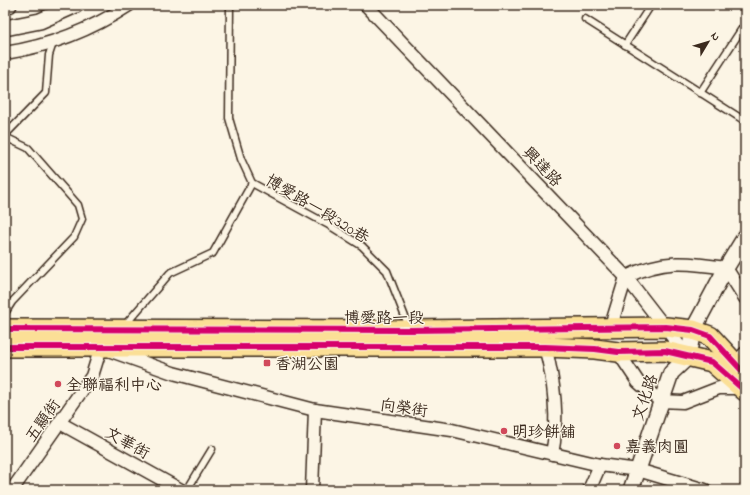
<svg xmlns="http://www.w3.org/2000/svg" width="750" height="495" font-family="'Indie Flower','LXGW WenKai TC',sans-serif">
<style>
.lines{fill:none;stroke-linecap:round;stroke-linejoin:round}
.service-casing{stroke:#3b2a1e;stroke-width:9}
.minor-casing{stroke:#3b2a1e;stroke-width:15}
.tertiary-casing{stroke:#3b2a1e;stroke-width:18}
.primary-casing{stroke:#3b2a1e;stroke-width:22}
.service{stroke:#fcf5e5;stroke-width:6}
.minor{stroke:#fcf5e5;stroke-width:12}
.tertiary{stroke:#fcf5e5;stroke-width:15}
.primary{stroke:#fbdf96;stroke-width:19}
.cycleway-casing{stroke:#fcf5e5;stroke-width:8}
.cycleway{stroke:#d6006c;stroke-width:6}
.poi-dot{fill:#d1495b;stroke:#fcf5e5;stroke-width:1.5}
.labels{text-anchor:middle;stroke-width:3;stroke-linejoin:round;paint-order:stroke}
.street-label{font-size:16px;fill:#3b2a1e;stroke:#fcf5e5}
.poi-label{font-size:16px;fill:#3b2a1e;stroke:#fcf5e5;text-anchor:start}
</style>
<rect width="100%" height="100%" fill="#fcf5e5"/>
<filter id="ink" filterUnits="userSpaceOnUse"><feTurbulence type="fractalNoise" baseFrequency=".025" numOctaves="2"/><feDisplacementMap in="SourceGraphic" scale="8" xChannelSelector="R" yChannelSelector="G"/><feConvolveMatrix kernelMatrix="1 2 1 2 8 2 1 2 1" color-interpolation-filters="sRGB"/></filter>
<g filter="url(#ink)">
<g class="lines">
<!-- service casing -->
<g class="service-casing">
<g id="service">
<path d="M230,5l-1,113 12,41 11,24 75,41 35,22 25,25 22,56"/>
<path d="M585,19l160,102"/>
<path d="M625,45l26,-40"/>
<path d="M700,93l45,-69"/>
<path d="M5,135l41,-42 3,-38 4,-12"/>
<path d="M5,137l23,11 50,57 4,14 -8,18 -62,65 -7,11"/>
<path d="M124,326l46,-53 43,-20 39,-70"/>
<path d="M187,490l25,-41"/>
</g>
</g>
<!-- minor casing -->
<g class="minor-casing">
<g id="minor">
<path d="M366,5l260,272 62,80"/>
<path d="M5,53c45,-7 86,-23 124,-48"/>
<path d="M610,329l16,-52c36,-18 62,-15 100,-9l19,30"/>
<path d="M545,347c9,32 14,74 7,107"/>
<path d="M111,351l62,22 142,37 137,20 148,35 38,5 67,20"/>
<path d="M618,352l20,30 22,19 23,1 36,-14h23"/>
<path d="M736,363l9,-10"/>
<path d="M60,423l121,67"/>
<path d="M12,490l80,-114 9,-29 4,-3"/>
<path d="M312,490l3,-80"/>
<path d="M589,490l11,-25"/>
</g>
</g>
<!-- tertiary casing -->
<g class="tertiary-casing">
<g id="tertiary">
<path d="M5,6l4,-1"/>
<path d="M5,28l35,-7 36,-16"/>
<path d="M631,490l40,-117 17,-16 5,-27 33,-62 19,-31"/>
</g>
</g>
<!-- primary casing -->
<g class="primary-casing">
<g id="primary">
<path d="M5,329l406,1 255,-3 27,3 17,6 35,38"/>
<path d="M5,347h540l50,2 23,3 47,-1 47,11 33,29"/>
</g>
</g>
<!-- service -->
<use href="#service" class="service"/>
<!-- minor -->
<use href="#minor" class="minor"/>
<!-- tertiary -->
<use href="#tertiary" class="tertiary"/>
<!-- primary -->
<use href="#primary" class="primary"/>
<!-- cycleway casing -->
<g class="cycleway-casing">
<g id="cycleway">
<path d="M5,329l406,1 255,-3 27,3 17,6 35,38"/>
<path d="M5,347h540l50,2 23,3 47,-1 47,11 33,29"/>
</g>
</g>
<!-- cycleway -->
<use href="#cycleway" class="cycleway"/>
</g>
</g>
<!-- markers -->
<g class="poi-dot">
<rect x="263" y="359" width="8" height="8" rx="2"/>
<circle cx="58" cy="384" r="4"/>
<circle cx="504" cy="431" r="4"/>
<circle cx="617" cy="446" r="4"/>
</g>
<g class="labels">
<!-- street labels -->
<g class="street-label">
<text transform="translate(543 166) rotate(46)" y="6">興達路</text>
<text transform="translate(318 208) rotate(31)" y="6">博愛路一段320巷</text>
<text x="384" y="323">博愛路一段</text>
<text transform="translate(644 397) rotate(-71)" y="6">文化路</text>
<text transform="translate(404 407) rotate(8)" y="6">向榮街</text>
<text transform="translate(42 420) rotate(-55)" y="6">五顯街</text>
<text transform="translate(128 442) rotate(29)" y="6">文華街</text>
</g>
<!-- poi labels -->
<g class="poi-label">
<text x="275" y="369">香湖公園</text>
<text x="66" y="390">全聯福利中心</text>
<text x="512" y="437">明珍餅舖</text>
<text x="625" y="452">嘉義肉圓</text>
</g>
</g>
<!-- margin -->
<rect width="750" height="495" fill="none" stroke="#fcf5e5" stroke-width="20"/>
<rect x="10" y="10" width="730" height="475" fill="none" stroke="#3b2a1e" stroke-width="1.5" filter="url(#ink)"/>
<!-- north arrow -->
<g transform="translate(708 42) rotate(52)" stroke="#fcf5e5" stroke-width="3" paint-order="stroke">
<path d="M0-3L7 15L0 10L-7 15Z" fill="#3b2a1e"/>
<text y="-6" font-size="11" font-weight="bold" text-anchor="middle" fill="#3b2a1e">N</text>
</g>
</svg>
